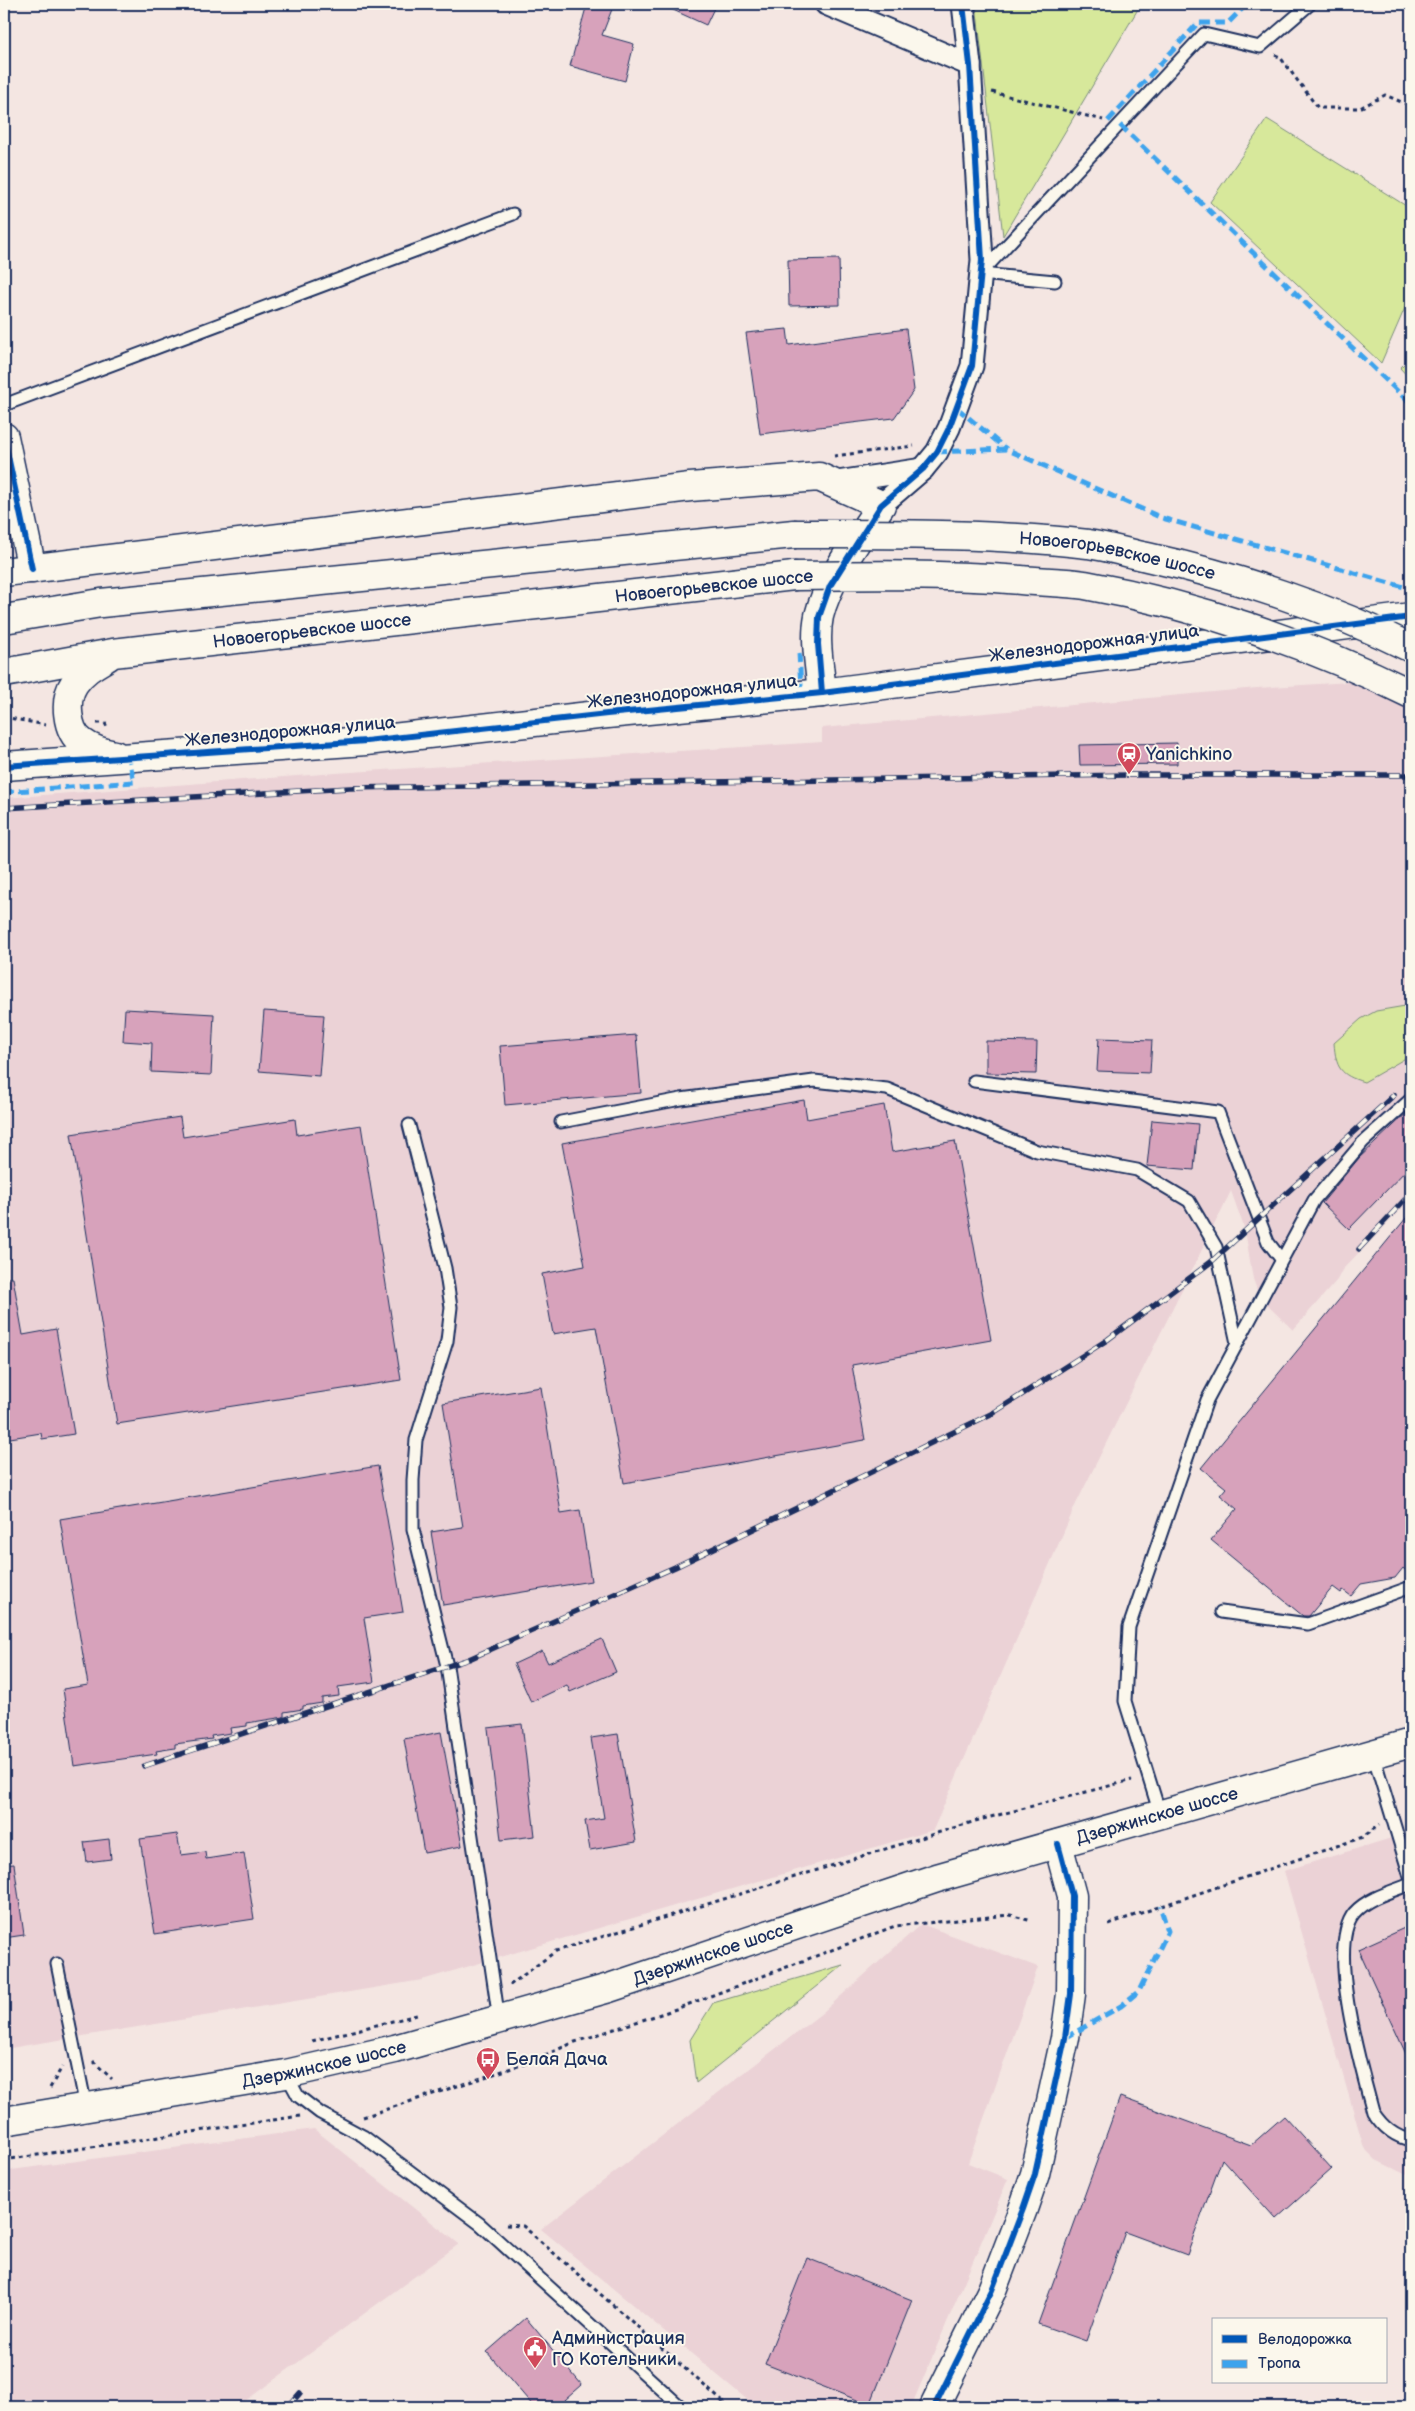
<svg xmlns="http://www.w3.org/2000/svg" width="1415" height="2411" font-family="'Balsamiq Sans',sans-serif">
<style>
.built{fill:#ebd2d6}
.green{fill:#d7e89b;stroke:#798c7c}
.building{fill:#d7a2bb;stroke:#1b2f5e}
.lines{fill:none;stroke-linecap:round;stroke-linejoin:round}
.lane-casing{stroke:#1b2f5e;stroke-width:15}
.street-casing{stroke:#1b2f5e;stroke-width:25}
.secondary-casing{stroke:#1b2f5e;stroke-width:31}
.path{stroke:#1b2f5e;stroke-width:3;stroke-dasharray:4 4;stroke-linecap:butt}
.lane{stroke:#fbf7ec;stroke-width:11}
.street{stroke:#fbf7ec;stroke-width:21}
.secondary{stroke:#fbf7ec;stroke-width:28}
.rail-casing{stroke:#1b2f5e;stroke-width:5.5}
.rail{stroke:#fbf7ec;stroke-width:4;stroke-dasharray:11;stroke-linecap:butt}
.secondary-bridge-casing{stroke:#1b2f5e;stroke-width:31;stroke-linecap:butt}
.secondary-bridge{stroke:#fbf7ec;stroke-width:28}
.quiet{stroke:#3da3ed;stroke-width:5;stroke-dasharray:10 5;stroke-linecap:butt}
.cycleway-casing{stroke:#fbf7ec;stroke-width:9}
.cycleway{stroke:#0057b8;stroke-width:6}
.labels{text-anchor:middle;stroke-width:4;stroke-linejoin:round;paint-order:stroke}
.street-label{font-size:18px;fill:#1b2f5e;stroke:#fbf7ec}
.poi-label{font-size:18px;fill:#1b2f5e;stroke:#fbf7ec;text-anchor:start}
</style>
<rect width="100%" height="100%" fill="#f4e6e2"/>
<filter id="ink" filterUnits="userSpaceOnUse"><feTurbulence type="fractalNoise" baseFrequency=".02" numOctaves="2"/><feDisplacementMap in="SourceGraphic" scale="10" xChannelSelector="R" yChannelSelector="G"/><feConvolveMatrix kernelMatrix="1 2 1 2 8 2 1 2 1" color-interpolation-filters="sRGB"/></filter>
<g filter="url(#ink)">
<!-- built -->
<g class="built">
<path d="M1411,678v521l-69,71 -5,10 -44,50 -33,-32 -7,-19 -8,-49 -14,-39 -155,313 -143,326 -511,150 -418,69v-1251l332,-25 486,-31v-14l435,-40z"/>
<path d="M1411,1832v345l-35,-17 -12,-12 -80,-277z"/>
<path d="M921,1924l117,43 -70,196 40,16 -97,228h-155l-215,-178 281,-216z"/>
<path d="M314,2129l145,115 -222,163h-233v-236z"/>
</g>
<!-- green -->
<g class="green">
<path d="M976,4h165l-138,232z"/>
<path d="M1267,119l144,90v85l-30,69 -171,-161z"/>
<path d="M1411,357v23l-11,-12z"/>
<path d="M1411,1005v50l-47,27c-24,-7 -28,-14 -30,-39l27,-24 15,-8z"/>
<path d="M843,1965l-147,118 -6,-43 23,-37z"/>
</g>
<!-- building -->
<g class="building">
<path d="M587,4h27l-12,31 32,9 -9,37 -55,-15z"/>
<path d="M660,4h56l-10,21z"/>
<path d="M839,259l1,46 -51,1 -1,-46z"/>
<path d="M787,329l2,16 117,-16 8,61 -20,28 -134,16 -14,-101z"/>
<path d="M1177,743v21l-97,1 -1,-20z"/>
<path d="M125,1009l89,5 -3,61 -60,-3 1,-29 -29,-2z"/>
<path d="M264,1011l60,4 -5,61 -60,-5z"/>
<path d="M636,1035l5,58 -136,12 -5,-59z"/>
<path d="M1099,1038l53,2 -2,33 -53,-2z"/>
<path d="M986,1041l51,1 -1,32 -50,-1z"/>
<path d="M804,1100l3,19 77,-14 8,47 63,-11 36,199 -139,25 13,75 -241,43 -28,-156 -43,7 -11,-60 43,-8 -23,-123z"/>
<path d="M1411,1109v56l-62,64 -27,-26 37,-45z"/>
<path d="M180,1117l3,20 112,-18 2,16 64,-10 40,255 -284,44 -46,-290z"/>
<path d="M1152,1120l46,4 -4,46 -47,-4z"/>
<path d="M1411,1212v363l-8,-7 -8,10 -34,6 -10,12 -8,-6 -2,3 -8,-6 -24,29h-6l-92,-76 26,-31 -17,-14 6,-7 -25,-20z"/>
<path d="M4,1278h9l10,57 33,-6 18,105 -32,5 -1,-6 -37,6z"/>
<path d="M541,1387l20,126 19,-3 11,71 -148,24 -12,-73 32,-5 -20,-124z"/>
<path d="M378,1466l25,146 -39,6 10,64 -36,5 1,9 -17,2v5l-19,3v3l-19,3v5l-37,6v3l-17,2 1,5 -20,3 1,3 -37,5v4l-19,3 1,3 -83,12 -11,-77 25,-4 -28,-166z"/>
<path d="M602,1639l14,33 -46,20 -3,-7 -36,17 -17,-38 28,-13 6,12z"/>
<path d="M522,1724l13,112 -34,4 -13,-112z"/>
<path d="M441,1732l21,114 -38,7 -20,-114z"/>
<path d="M618,1734l18,108 -46,8 -5,-29 19,-3 -13,-80z"/>
<path d="M177,1834l4,21 24,-3 1,7 38,-6 10,66 -99,15 -15,-95z"/>
<path d="M109,1839l2,20 -24,3 -3,-20z"/>
<path d="M14,1864l10,71 -20,3v-73z"/>
<path d="M1411,1925v140l-53,-116z"/>
<path d="M1120,2097l131,48 33,-29 48,53 -56,50 -54,-60 -35,96 -62,-23 -39,109 -48,-17z"/>
<path d="M807,2258l105,42 -42,105 -105,-41z"/>
<path d="M526,2318l56,67 -25,22h-23l-47,-55z"/>
</g>
<g class="lines">
<!-- lane casing -->
<g class="lane-casing">
<g id="lane">
<path d="M983,271l221,-237 56,13 50,-43"/>
<path d="M980,274l75,7"/>
<path d="M4,405l509,-191"/>
<path d="M974,1081l244,31 50,130 13,17"/>
<path d="M561,1122l120,-23 133,-18 73,8 150,62 100,19 52,31 27,46 21,96"/>
<path d="M409,1125l36,143 6,39 -4,34 -31,99 -3,40v49l34,137 52,354"/>
<path d="M1221,1612l87,12 103,-37"/>
<path d="M1373,1754l38,126"/>
<path d="M1160,1814l-35,-113 4,-74 78,-227 107,-200 49,-58 48,-43"/>
<path d="M1411,1884c-18,7 -44,14 -57,29 -28,34 8,158 19,199 9,14 21,25 38,28"/>
<path d="M57,1964l29,143"/>
<path d="M286,2074l12,22 22,17 43,23 117,88 201,183"/>
</g>
</g>
<!-- street casing -->
<g class="street-casing">
<g id="street">
<path d="M826,4l144,61"/>
<path d="M831,483l92,-14"/>
<path d="M881,505l42,-36 14,-17 12,-24 23,-62 10,-106 -12,-195 -7,-61"/>
</g>
</g>
<!-- secondary casing -->
<g class="secondary-casing">
<g id="secondary">
<path d="M4,437l28,132"/>
<path d="M4,572l686,-85 129,-10 62,28c-22,34 -52,71 -62,111 -5,24 1,53 3,77"/>
<path d="M4,619l97,-16 693,-69"/>
<path d="M107,657c-12,7 -25,14 -33,27 -10,15 -8,47 8,58 9,7 22,11 33,13"/>
<path id="s1" d="M4,673l109,-20 681,-77"/>
<path d="M4,766l362,-25 241,-27 215,-21 589,-76"/>
<path id="s2" d="M4,2121l282,-47 109,-25 214,-61 328,-110 474,-135"/>
<path d="M934,2407l58,-117 31,-81 12,-35 30,-136 6,-44 1,-98 -14,-52"/>
</g>
</g>
<!-- path -->
<g class="path">
<path d="M1275,55l5,2 38,51h42l25,-13 26,11"/>
<path d="M992,92l111,28"/>
<path d="M834,456l80,-10"/>
<path d="M4,717l42,8"/>
<path d="M97,723h8l2,4"/>
<path d="M1109,1924l254,-87 16,-12"/>
<path d="M510,1985l46,-34 423,-131 153,-40"/>
<path d="M312,2041l105,-26"/>
<path d="M93,2061l19,18"/>
<path d="M50,2088l12,-21"/>
<path d="M363,2117l161,-53 51,-22 101,-33 219,-83 115,-11 22,6"/>
<path d="M4,2160l296,-44"/>
<path d="M506,2225l17,1 200,176v5"/>
</g>
<!-- lane -->
<use href="#lane" class="lane"/>
<!-- street -->
<use href="#street" class="street"/>
<!-- secondary -->
<use href="#secondary" class="secondary"/>
<!-- rail casing -->
<g class="rail-casing">
<g id="rail">
<path d="M4,808l346,-20 779,-13h282"/>
<path d="M1359,1249l52,-56"/>
<path d="M144,1766l325,-107 206,-92 318,-154 114,-73 104,-78 183,-167"/>
<path d="M288,2407l12,-14"/>
</g>
</g>
<!-- rail -->
<use href="#rail" class="rail"/>
<!-- secondary-bridge casing -->
<g class="secondary-bridge-casing">
<g id="secondary-bridge">
<path id="s3" d="M794,534c98,0 197,-1 294,10 20,3 40,9 59,13 87,19 184,51 264,91"/>
<path d="M794,576c76,-1 152,-2 227,4 21,2 44,2 64,5 112,20 225,59 326,109"/>
</g>
</g>
<!-- secondary-bridge -->
<use href="#secondary-bridge" class="secondary-bridge"/>
<!-- quiet -->
<g class="quiet">
<path d="M1108,121l90,-98h30l19,-19"/>
<path d="M1120,125l291,279"/>
<path d="M957,408l49,41"/>
<path d="M937,452l69,-3 156,69 249,71"/>
<path d="M799,653l2,33"/>
<path d="M4,792l130,-10 -5,-24"/>
<path d="M1065,2038l56,-32 18,-15 29,-60 -8,-25"/>
</g>
<!-- cycleway casing -->
<g class="cycleway-casing">
<g id="cycleway">
<path d="M4,437l28,132"/>
<path d="M822,693l-4,-49 1,-27 11,-31 51,-81 42,-36 14,-17 12,-24 23,-62 10,-106 -12,-195 -7,-61"/>
<path d="M4,766l362,-25 241,-27 215,-21 589,-76"/>
<path d="M934,2407l58,-117 31,-81 12,-35 30,-136 6,-44 1,-98 -14,-52"/>
</g>
</g>
<!-- cycleway -->
<use href="#cycleway" class="cycleway"/>
</g>
</g>
<!-- icons -->
<defs>
<g id="station-pin" transform="scale(1.25)"><path d="M0 17L-7.5 6A9.5 9.5 0 1 1 7.5 6Z" fill="#d1495b" stroke="#fbf7ec"/><path d="M-3-6H3Q5-6 5-4V2Q5 4 3 4L4.5 6H3L1.5 4h-3L-3 6H-4.5L-3 4Q-5 4-5 2V-4Q-5-6-3-6ZM-3.5-4v3h7v-3ZM-3.5 1v1.5H-2V1ZM2 1v1.5H3.5V1Z" fill="#fff"/></g>
<g id="bus-pin" transform="scale(1.25)"><path d="M0 17L-7.5 6A9.5 9.5 0 1 1 7.5 6Z" fill="#d1495b" stroke="#fbf7ec"/><path d="M-5-6H5V4H4V6H2V4H-2V6H-4V4H-5ZM-3.5-4V0h7V-4ZM-3.5 1.2v1.5H-2V1.2ZM2 1.2v1.5H3.5V1.2Z" fill="#fff"/></g>
<g id="civic-pin" transform="scale(1.25)"><path d="M0 17L-7.5 6A9.5 9.5 0 1 1 7.5 6Z" fill="#d1495b" stroke="#fbf7ec"/><path d="M-.6-6.5H3V-4.5H.6V-3L4-1V1h2V6H-6V1h2V-1L-.6-3ZM-1.2 2.5V6h2.4V2.5Z" fill="#fff"/></g>
</defs>
<g fill-rule="evenodd">
<use href="#station-pin" x="1129" y="754"/>
<use href="#bus-pin" x="488" y="2059"/>
<use href="#civic-pin" x="535" y="2348"/>
</g>
<g class="labels">
<!-- street labels -->
<g class="street-label">
<text dy="6" stroke="none"><textPath href="#s3" startOffset="325">Новоегорьевское шоссе</textPath></text>
<text transform="translate(714 586) rotate(-6)" y="6">Новоегорьевское шоссе</text>
<text dy="6" stroke="none"><textPath href="#s1" startOffset="311">Новоегорьевское шоссе</textPath></text>
<text transform="translate(1094 643) rotate(-7)" y="6">Железнодорожная улица</text>
<text transform="translate(692 691) rotate(-6)" y="6">Железнодорожная улица</text>
<text transform="translate(290 731) rotate(-5)" y="6">Железнодорожная улица</text>
<text dy="6" stroke="none"><textPath href="#s2" startOffset="1195">Дзержинское шоссе</textPath></text>
<text dy="6" stroke="none"><textPath href="#s2" startOffset="730">Дзержинское шоссе</textPath></text>
<text dy="6" stroke="none"><textPath href="#s2" startOffset="325">Дзержинское шоссе</textPath></text>
</g>
<!-- poi labels -->
<g class="poi-label">
<text x="1146" y="760">Yanichkino</text>
<text x="506" y="2065">Белая Дача</text>
<text x="552" y="2344">Администрация<tspan x="552" dy="21">ГО Котельники</tspan></text>
</g>
</g>
<!-- margin -->
<rect width="1415" height="2411" fill="none" stroke="#fbf7ec" stroke-width="20"/>
<rect x="10" y="10" width="1395" height="2391" fill="none" stroke="#1b2f5e" stroke-width="2" filter="url(#ink)"/>
<!-- legend -->
<rect x="1212" y="2318" width="175" height="65" fill="#fbf7ec" stroke="#a1a7b3"/>
<rect x="1222" y="2335" width="25" height="8" fill="#0057b8" stroke="#a1a7b3"/>
<text x="1258" y="2344" font-size="15" fill="#1b2f5e">Велодорожка</text>
<rect x="1222" y="2360" width="25" height="8" fill="#3da3ed" stroke="#a1a7b3"/>
<text x="1258" y="2368" font-size="15" fill="#1b2f5e">Тропа</text>
</svg>
